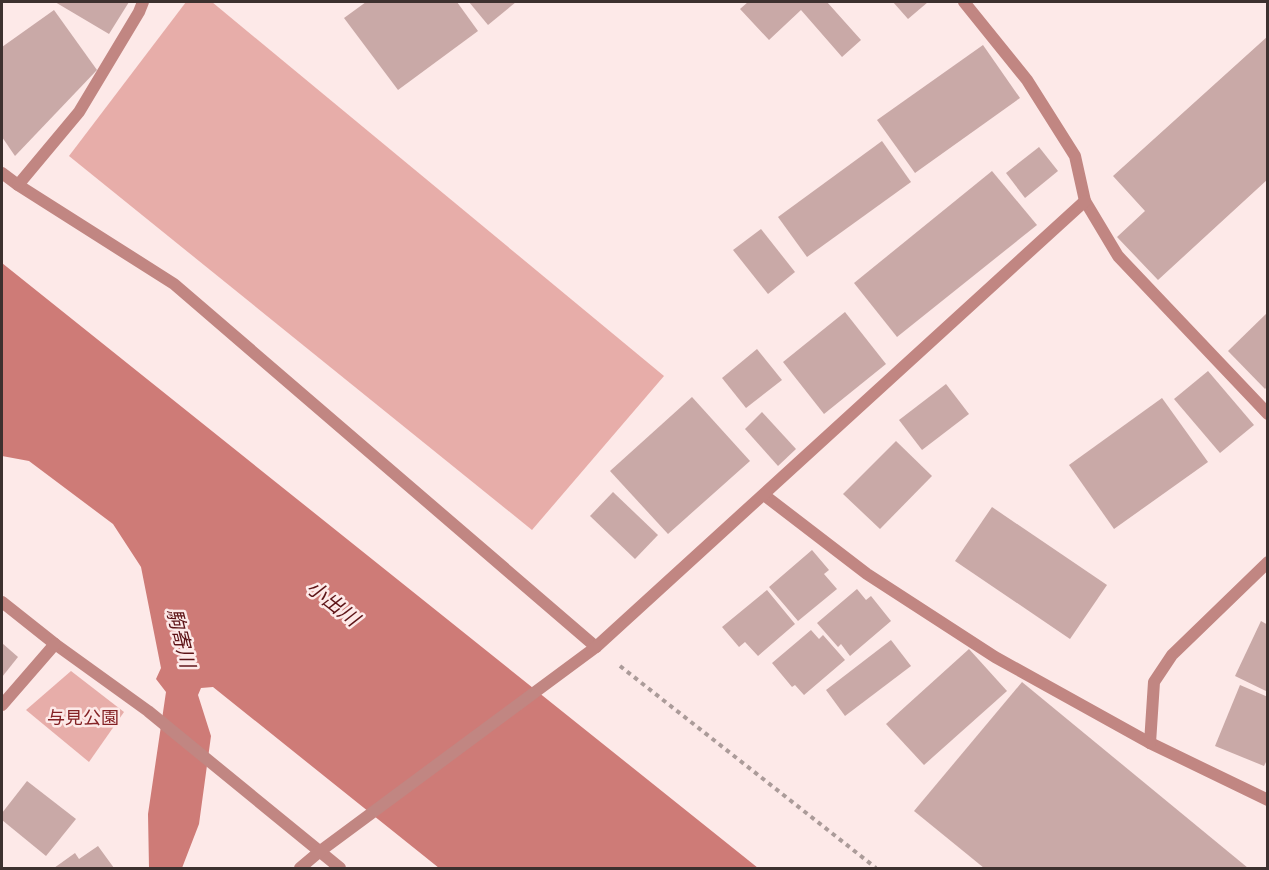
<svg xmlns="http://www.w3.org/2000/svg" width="1269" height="870" font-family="'Space Grotesk','Noto Sans JP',sans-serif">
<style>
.green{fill:#e7ada9}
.water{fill:#ce7b77}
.building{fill:#c9a9a7}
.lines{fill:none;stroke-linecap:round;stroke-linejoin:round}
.path{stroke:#ab9b99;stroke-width:4;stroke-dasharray:4.5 4.5;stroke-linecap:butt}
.service{stroke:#c18682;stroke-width:12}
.minor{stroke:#c18682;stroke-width:12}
.labels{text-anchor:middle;stroke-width:5;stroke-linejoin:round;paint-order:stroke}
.park-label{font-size:18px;fill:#842225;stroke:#fde9e8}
.water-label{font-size:20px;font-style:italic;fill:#5d1316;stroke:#fde9e8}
</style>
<rect width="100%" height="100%" fill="#fde9e8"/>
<!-- green -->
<g class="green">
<path d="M186,2h26l452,374 -132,154 -463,-374z"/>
<path d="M71,671l53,41 -35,50 -63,-52z"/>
</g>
<!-- water -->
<path class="water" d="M2,263l756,605h-319l-226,-181 -12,1 -3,7 13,41 -12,88 -17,44h-33l-1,-54 18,-122 -10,-13 5,-11 -20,-101 -28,-43 -84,-63 -27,-5z"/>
<!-- building -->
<g class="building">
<path d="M55,2h74l-20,32z"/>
<path d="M366,2h91l21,29 -80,59 -54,-72z"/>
<path d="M469,2h47l-28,23z"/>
<path d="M748,2h79l34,38 -19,17 -41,-47 -32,30 -29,-31z"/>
<path d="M893,2h35l-20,17z"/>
<path d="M54,10l43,60 -82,86 -13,-19v-90z"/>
<path d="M1268,36v143l-110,101 -41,-43 28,-26 -32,-35z"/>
<path d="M983,45l37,53 -105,75 -38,-53z"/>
<path d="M882,141l29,41 -104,75 -29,-40z"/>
<path d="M1039,147l19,24 -33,27 -19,-25z"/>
<path d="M992,171l45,54 -140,112 -43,-54z"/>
<path d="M761,229l34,43 -27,22 -35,-44z"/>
<path d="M845,312l41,52 -62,50 -41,-52z"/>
<path d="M1268,312v74l-3,3 -37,-38z"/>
<path d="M757,349l25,31 -36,28 -24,-30z"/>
<path d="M1208,371l46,54 -34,28 -46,-54z"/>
<path d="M946,384l23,30 -47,36 -23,-30z"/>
<path d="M692,397l58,64 -82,73 -58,-63z"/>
<path d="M1162,398l46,64 -94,67 -45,-64z"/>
<path d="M762,412l34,37 -18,17 -33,-37z"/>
<path d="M896,441l36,35 -52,53 -37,-35z"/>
<path d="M613,492l45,43 -23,24 -45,-43z"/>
<path d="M992,507l115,78 -37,54 -115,-78z"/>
<path d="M812,550l17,20 -5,4 13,15 -39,32 -29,-34z"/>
<path d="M857,589l9,11 5,-4 20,25 -41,35 -9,-12 -3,3 -21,-24z"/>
<path d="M767,590l28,34 -37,32 -13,-14 -6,5 -17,-20z"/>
<path d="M1261,621l7,4v67l-33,-16z"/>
<path d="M811,630l8,9 4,-4 22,25 -41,35 -9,-10 -3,2 -20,-24z"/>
<path d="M891,640l20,26 -66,50 -19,-26z"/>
<path d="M2,643l16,14 -16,20z"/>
<path d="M969,649l38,42 -83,74 -38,-41z"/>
<path d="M1022,682l226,186h-264l-70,-57z"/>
<path d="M1240,685l28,12v61l-4,8 -49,-20z"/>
<path d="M27,781l49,38 -30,37 -44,-36v-7z"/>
<path d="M98,846l16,22h-60l21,-15 4,6z"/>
</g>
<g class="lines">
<!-- path -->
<path class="path" d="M620,666l256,202"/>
<!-- service -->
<path class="service" d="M2,173l16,12 156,99 422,363"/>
<!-- minor -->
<g class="minor">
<path d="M964,2l63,78 48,76 10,45 33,55 150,158"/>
<path d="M18,185l61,-73 60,-100 4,-10"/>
<path d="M764,495l103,79 128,83 155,86 118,57"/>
<path d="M2,602l53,42 93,67 192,157"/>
<path d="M2,705l53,-61"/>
<path d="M1150,743l4,-61 18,-27 96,-93"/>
<path d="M300,868l19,-16 277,-205 489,-446"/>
</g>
</g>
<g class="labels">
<!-- park labels -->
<g class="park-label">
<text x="83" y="724">与見公園</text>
</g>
<!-- water labels -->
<g class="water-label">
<text transform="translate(333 603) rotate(38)" y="7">小出川</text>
<text transform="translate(181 638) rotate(76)" y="7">駒寄川</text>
</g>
</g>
<!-- border -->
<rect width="1269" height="870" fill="none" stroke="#3d312f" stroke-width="6"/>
</svg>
